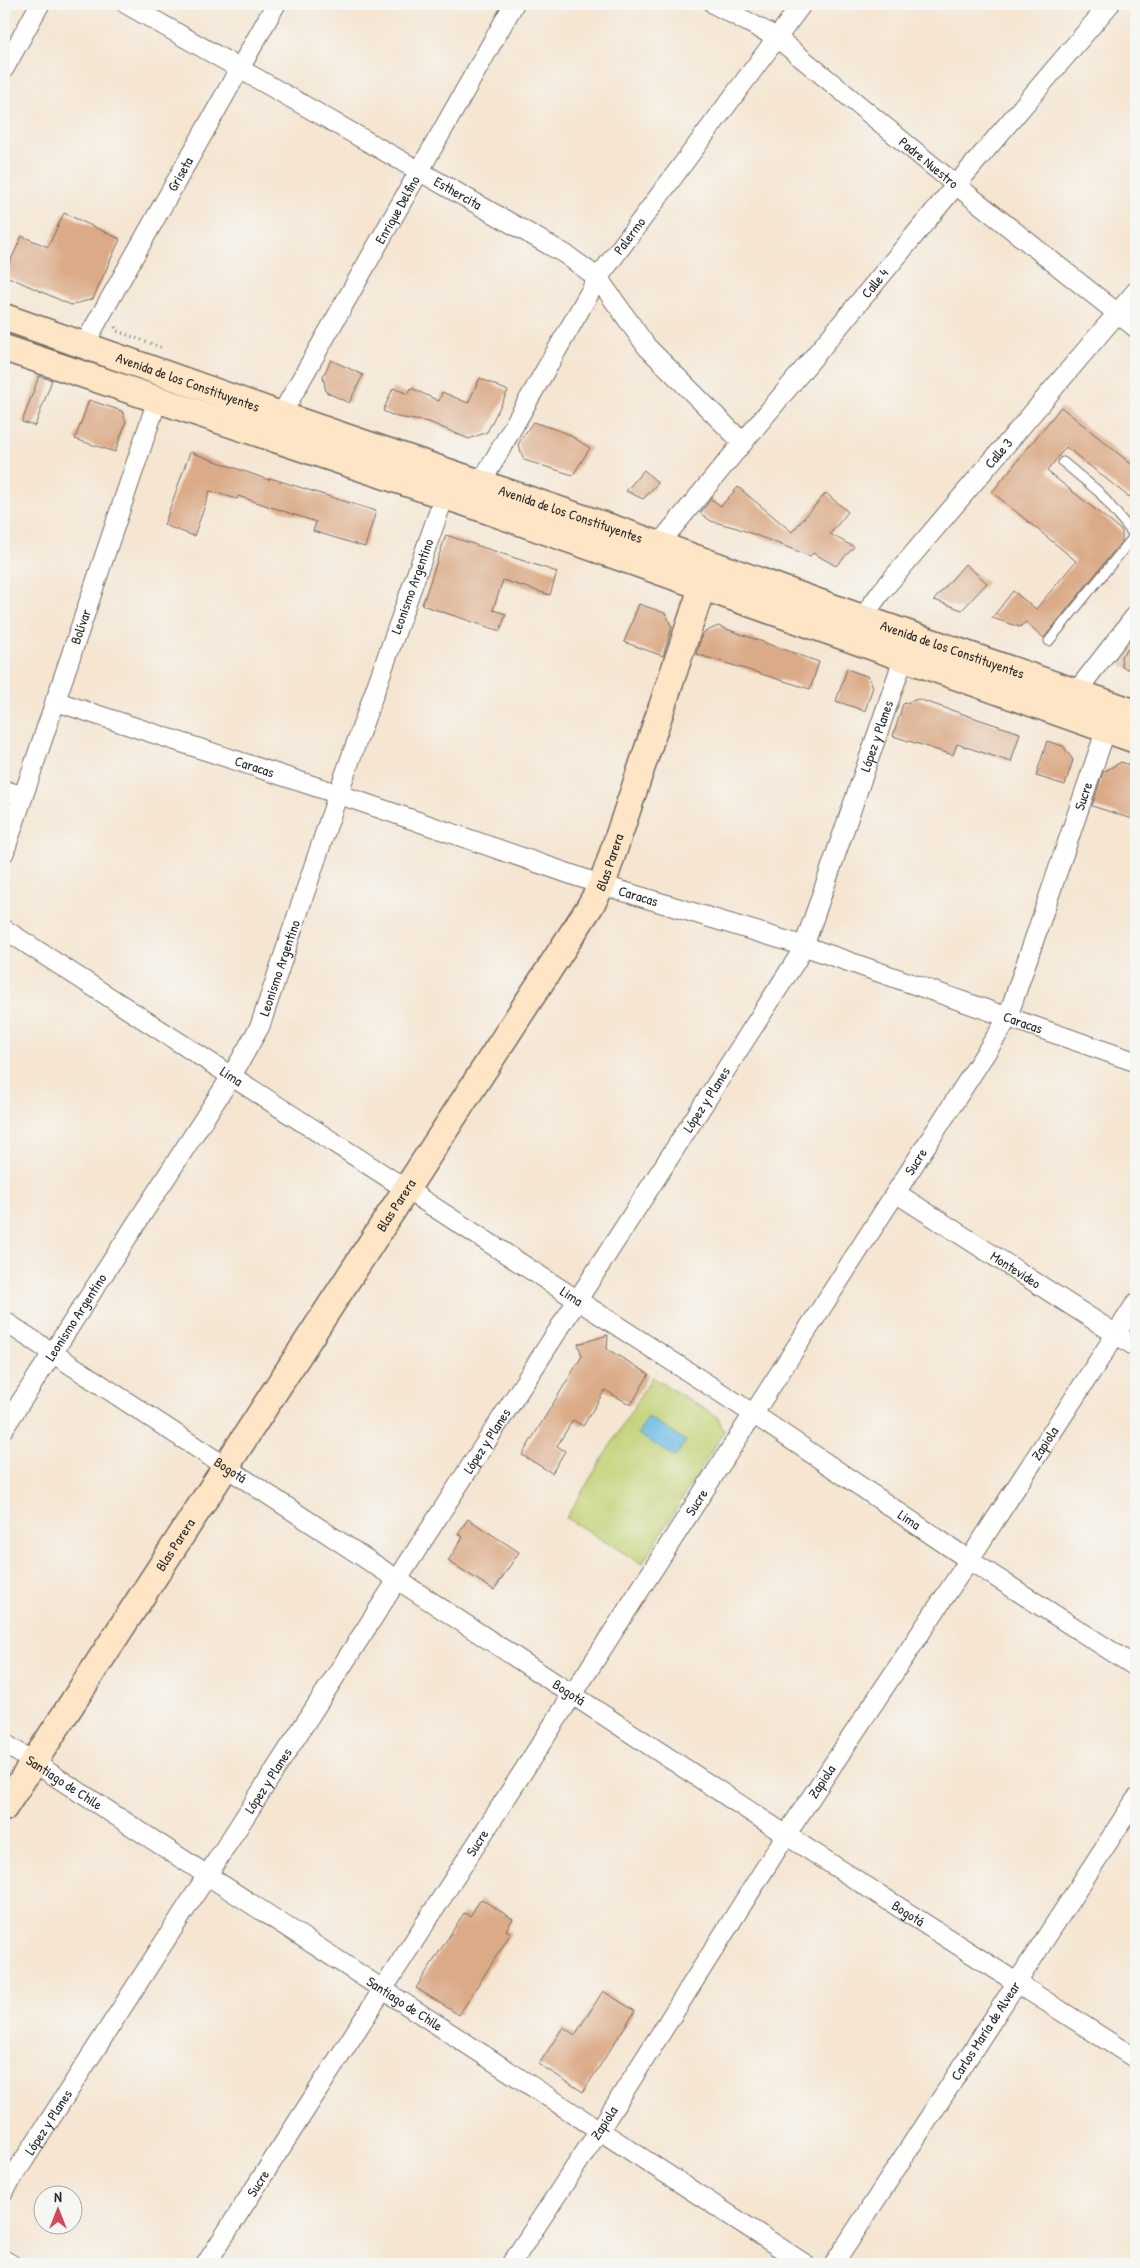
<svg xmlns="http://www.w3.org/2000/svg" width="1140" height="2268" font-family="'Patrick Hand',sans-serif">
<style>
.green{fill:#c1d173;stroke:#767e4f}
.water{fill:#69bae4;stroke:#4a7288}
.building{fill:#dbab88}
.lines{fill:none;stroke-linecap:round;stroke-linejoin:round}
.lane-casing{stroke:#726c65;stroke-width:11}
.street-casing{stroke:#726c65;stroke-width:21}
.secondary-casing{stroke:#726c65;stroke-width:29}
.path{stroke:#726c65;stroke-width:3;stroke-dasharray:1 4;stroke-linecap:butt}
.lane{stroke:#fff;stroke-width:9}
.street{stroke:#fff;stroke-width:19}
.secondary{stroke:#fde5c5;stroke-width:26}
.labels{text-anchor:middle;stroke-width:4.5;stroke-linejoin:round;paint-order:stroke}
.street-label{font-size:14px;fill:#2b2b2b;stroke:#f6f6f2}
</style>
<rect width="100%" height="100%" fill="#f6f6f2"/>
<filter id="ink" filterUnits="userSpaceOnUse"><feTurbulence type="fractalNoise" baseFrequency=".02" numOctaves="2"/><feDisplacementMap in="SourceGraphic" scale="10" xChannelSelector="R" yChannelSelector="G"/><feConvolveMatrix kernelMatrix="1 2 1 2 8 2 1 2 1" color-interpolation-filters="sRGB"/></filter>
<filter id="wash" filterUnits="userSpaceOnUse"><feTurbulence type="fractalNoise" baseFrequency=".0096" numOctaves="4" result="noise"/><feDisplacementMap in="SourceGraphic" scale="20" xChannelSelector="R" yChannelSelector="G"/><feGaussianBlur stdDeviation="1.12" result="paint"/><feColorMatrix in="noise" values="0 0 0 0 0 0 0 0 0 0 0 0 0 0 0 0 0 1.4 0 .05"/><feComposite in="paint" operator="in"/></filter>
<g filter="url(#wash)">
<rect width="100%" height="100%" fill="#f5e5d1"/>
<!-- green -->
<path class="green" d="M652,1377l66,40 6,14 -82,133 -76,-46z"/>
<!-- water -->
<path class="water" d="M648,1417l38,24 -11,16 -37,-23z"/>
<g id="blocks">
<!-- building -->
<g class="building">
<path d="M64,213l56,26 -27,60 -22,6 -67,-30 18,-39 26,11z"/>
<path d="M331,360l32,15 -14,28 -23,-11 -3,-16z"/>
<path d="M39,376l13,4 -17,46 -13,-4z"/>
<path d="M480,378l28,13 -21,41 -18,7 -40,-17 -32,-5 -14,-6 10,-23 15,6 3,-6 28,13 3,-9 26,11z"/>
<path d="M89,400l33,11 4,11 -11,30 -40,-13z"/>
<path d="M1061,407l75,61v20l-7,9 -63,-50 -19,24 75,60v10l-78,97 -18,-16 -6,5 -28,-9 21,-27 23,18 40,-48 -84,-69z"/>
<path d="M533,422l33,11 24,15 -17,27 -49,-15 -6,-16z"/>
<path d="M190,452l79,28 1,-2 106,33 -11,36 -52,-16 3,-9 -78,-26 -1,3 -27,-8 -16,45 -30,-11z"/>
<path d="M644,470l14,13 -15,16 -17,-8z"/>
<path d="M738,487l54,45 34,-39 22,19 -18,22 24,13 -18,19 -23,-13 -3,3 -73,-28 -26,-7 -11,-8 11,-14 10,7z"/>
<path d="M446,535l111,37 -7,23 -47,-15 -10,30 13,4 -6,17 -78,-26z"/>
<path d="M965,564l22,19 -25,27 -28,-10z"/>
<path d="M639,604l26,9 7,14 -9,29 -39,-14z"/>
<path d="M718,626l101,36 -9,27 -114,-35 7,-21z"/>
<path d="M1136,641v31l-14,-5 -1,-11z"/>
<path d="M847,669l22,8 4,10 -8,24 -29,-10z"/>
<path d="M918,699l102,34 -9,29 -54,-18 -4,11 -60,-19 10,-32z"/>
<path d="M1047,741l16,5 10,14 -8,25 -29,-9z"/>
<path d="M1121,762l15,5v53l-44,-14 11,-34z"/>
<path d="M608,1335l-1,14 42,25 -18,31 -26,-15 -22,36 -10,-6 -16,26 8,5 -13,22 -30,-18 60,-99 -4,-12z"/>
<path d="M468,1519l51,33 -25,38 -46,-29 15,-24 -5,-3z"/>
<path d="M481,1899l32,20 -7,11 5,3 -52,82 -43,-27 48,-75 6,3z"/>
<path d="M603,1991l32,20 -52,81 -44,-28 24,-37 12,8z"/>
</g>
</g>
</g>
<g filter="url(#ink)">
<use href="#blocks" fill-opacity="0" stroke="#726c65" stroke-width="1"/>
<g class="lines">
<!-- lane casing -->
<g class="lane-casing">
<g id="lane">
<path d="M1063,462l36,30 37,45"/>
<path d="M1049,641l86,-106"/>
</g>
</g>
<!-- street casing -->
<g class="street-casing">
<g id="street">
<path id="s1" d="M126,4l439,250 33,24 49,69 96,96"/>
<path id="s2" d="M714,4l62,33 180,148 180,143"/>
<path d="M4,69l36,-65"/>
<path id="s3" d="M84,345l192,-341"/>
<path id="s4" d="M281,415l233,-411"/>
<path id="s5" d="M653,555l6,-11 297,-359 154,-181"/>
<path id="s6" d="M862,618l19,-26 255,-301"/>
<path id="s7" d="M55,701l283,93 264,91 202,61 332,116"/>
<path d="M1072,702l4,-10 60,-77"/>
<path d="M4,790l19,6"/>
<path id="s8" d="M4,853l153,-452"/>
<path id="s9" d="M4,929l748,484 217,147 167,107"/>
<path id="s10" d="M896,1193l240,154"/>
<path id="s11" d="M4,1321l782,514 350,224"/>
<path id="s12" d="M4,1428l227,-351 29,-51 78,-232 104,-291c9,-15 25,-12 39,-20l117,-205 204,-274"/>
<path id="s13" d="M4,1743l801,521"/>
<path id="s14" d="M4,2191l793,-1232 7,-13 100,-289"/>
<path d="M4,2260l7,4"/>
<path id="s15" d="M206,2264l797,-1238 5,-10 102,-298"/>
<path id="s16" d="M511,2264l88,-133 187,-296 183,-275 167,-257"/>
<path id="s17" d="M834,2264l302,-465"/>
</g>
</g>
<!-- secondary casing -->
<g class="secondary-casing">
<g id="secondary">
<path id="s18" d="M4,317l277,98 337,115 244,88 274,95"/>
<path d="M4,348l465,156 667,236"/>
<path id="s19" d="M4,1808l585,-900 13,-23 108,-321"/>
</g>
</g>
<!-- path -->
<path class="path" d="M115,327l2,4 46,17"/>
<!-- lane -->
<use href="#lane" class="lane"/>
<!-- street -->
<use href="#street" class="street"/>
<!-- secondary -->
<use href="#secondary" class="secondary"/>
</g>
</g>
<g class="labels">
<!-- street labels -->
<g class="street-label">
<text dy="5" stroke="none"><textPath href="#s2" startOffset="268">Padre Nuestro</textPath></text>
<text dy="5" stroke="none"><textPath href="#s3" startOffset="196">Griseta</textPath></text>
<text dy="5" stroke="none"><textPath href="#s1" startOffset="382">Esthercita</textPath></text>
<text dy="5" stroke="none"><textPath href="#s4" startOffset="236">Enrique Delfino</textPath></text>
<text dy="5" stroke="none"><textPath href="#s12" startOffset="1364">Palermo</textPath></text>
<text dy="5" stroke="none"><textPath href="#s5" startOffset="351">Calle 4</textPath></text>
<text dy="5" stroke="none"><textPath href="#s18" startOffset="195">Avenida de los Constituyentes</textPath></text>
<text dy="5" stroke="none"><textPath href="#s6" startOffset="214">Calle 3</textPath></text>
<text dy="5" stroke="none"><textPath href="#s18" startOffset="600">Avenida de los Constituyentes</textPath></text>
<text dy="5" stroke="none"><textPath href="#s12" startOffset="942">Leonismo Argentino</textPath></text>
<text dy="5" stroke="none"><textPath href="#s8" startOffset="239">Bolívar</textPath></text>
<text dy="5" stroke="none"><textPath href="#s18" startOffset="1005">Avenida de los Constituyentes</textPath></text>
<text dy="5" stroke="none"><textPath href="#s14" startOffset="1702">López y Planes</textPath></text>
<text dy="5" stroke="none"><textPath href="#s7" startOffset="210">Caracas</textPath></text>
<text dy="5" stroke="none"><textPath href="#s15" startOffset="1716">Sucre</textPath></text>
<text dy="5" stroke="none"><textPath href="#s19" startOffset="1124">Blas Parera</textPath></text>
<text dy="5" stroke="none"><textPath href="#s7" startOffset="615">Caracas</textPath></text>
<text dy="5" stroke="none"><textPath href="#s12" startOffset="538">Leonismo Argentino</textPath></text>
<text dy="5" stroke="none"><textPath href="#s7" startOffset="1020">Caracas</textPath></text>
<text dy="5" stroke="none"><textPath href="#s9" startOffset="271">Lima</textPath></text>
<text dy="5" stroke="none"><textPath href="#s14" startOffset="1298">López y Planes</textPath></text>
<text dy="5" stroke="none"><textPath href="#s15" startOffset="1311">Sucre</textPath></text>
<text dy="5" stroke="none"><textPath href="#s19" startOffset="719">Blas Parera</textPath></text>
<text dy="5" stroke="none"><textPath href="#s10" startOffset="142">Montevideo</textPath></text>
<text dy="5" stroke="none"><textPath href="#s9" startOffset="676">Lima</textPath></text>
<text dy="5" stroke="none"><textPath href="#s12" startOffset="132">Leonismo Argentino</textPath></text>
<text dy="5" stroke="none"><textPath href="#s14" startOffset="892">López y Planes</textPath></text>
<text dy="5" stroke="none"><textPath href="#s16" startOffset="979">Zapiola</textPath></text>
<text dy="5" stroke="none"><textPath href="#s11" startOffset="271">Bogotá</textPath></text>
<text dy="5" stroke="none"><textPath href="#s15" startOffset="906">Sucre</textPath></text>
<text dy="5" stroke="none"><textPath href="#s9" startOffset="1081">Lima</textPath></text>
<text dy="5" stroke="none"><textPath href="#s19" startOffset="314">Blas Parera</textPath></text>
<text dy="5" stroke="none"><textPath href="#s11" startOffset="676">Bogotá</textPath></text>
<text dy="5" stroke="none"><textPath href="#s14" startOffset="488">López y Planes</textPath></text>
<text dy="5" stroke="none"><textPath href="#s16" startOffset="574">Zapiola</textPath></text>
<text dy="5" stroke="none"><textPath href="#s13" startOffset="72">Santiago de Chile</textPath></text>
<text dy="5" stroke="none"><textPath href="#s15" startOffset="501">Sucre</textPath></text>
<text dy="5" stroke="none"><textPath href="#s11" startOffset="1081">Bogotá</textPath></text>
<text dy="5" stroke="none"><textPath href="#s13" startOffset="478">Santiago de Chile</textPath></text>
<text dy="5" stroke="none"><textPath href="#s17" startOffset="278">Carlos María de Alvear</textPath></text>
<text dy="5" stroke="none"><textPath href="#s14" startOffset="82">López y Planes</textPath></text>
<text dy="5" stroke="none"><textPath href="#s16" startOffset="169">Zapiola</textPath></text>
<text dy="5" stroke="none"><textPath href="#s15" startOffset="96">Sucre</textPath></text>
</g>
</g>
<!-- margin -->
<rect width="1140" height="2268" fill="none" stroke="#f6f6f2" stroke-width="20"/>
<!-- north arrow -->
<g transform="translate(58 2210)"><circle r="24" fill="#f6f6f2" stroke="#a5a5a2"/>
<path d="M0-4L9 19L0 12L-9 19Z" fill="#d1495b"/>
<text y="-8" font-size="14" font-weight="bold" text-anchor="middle" fill="#2b2b2b">N</text>
</g>
</svg>
